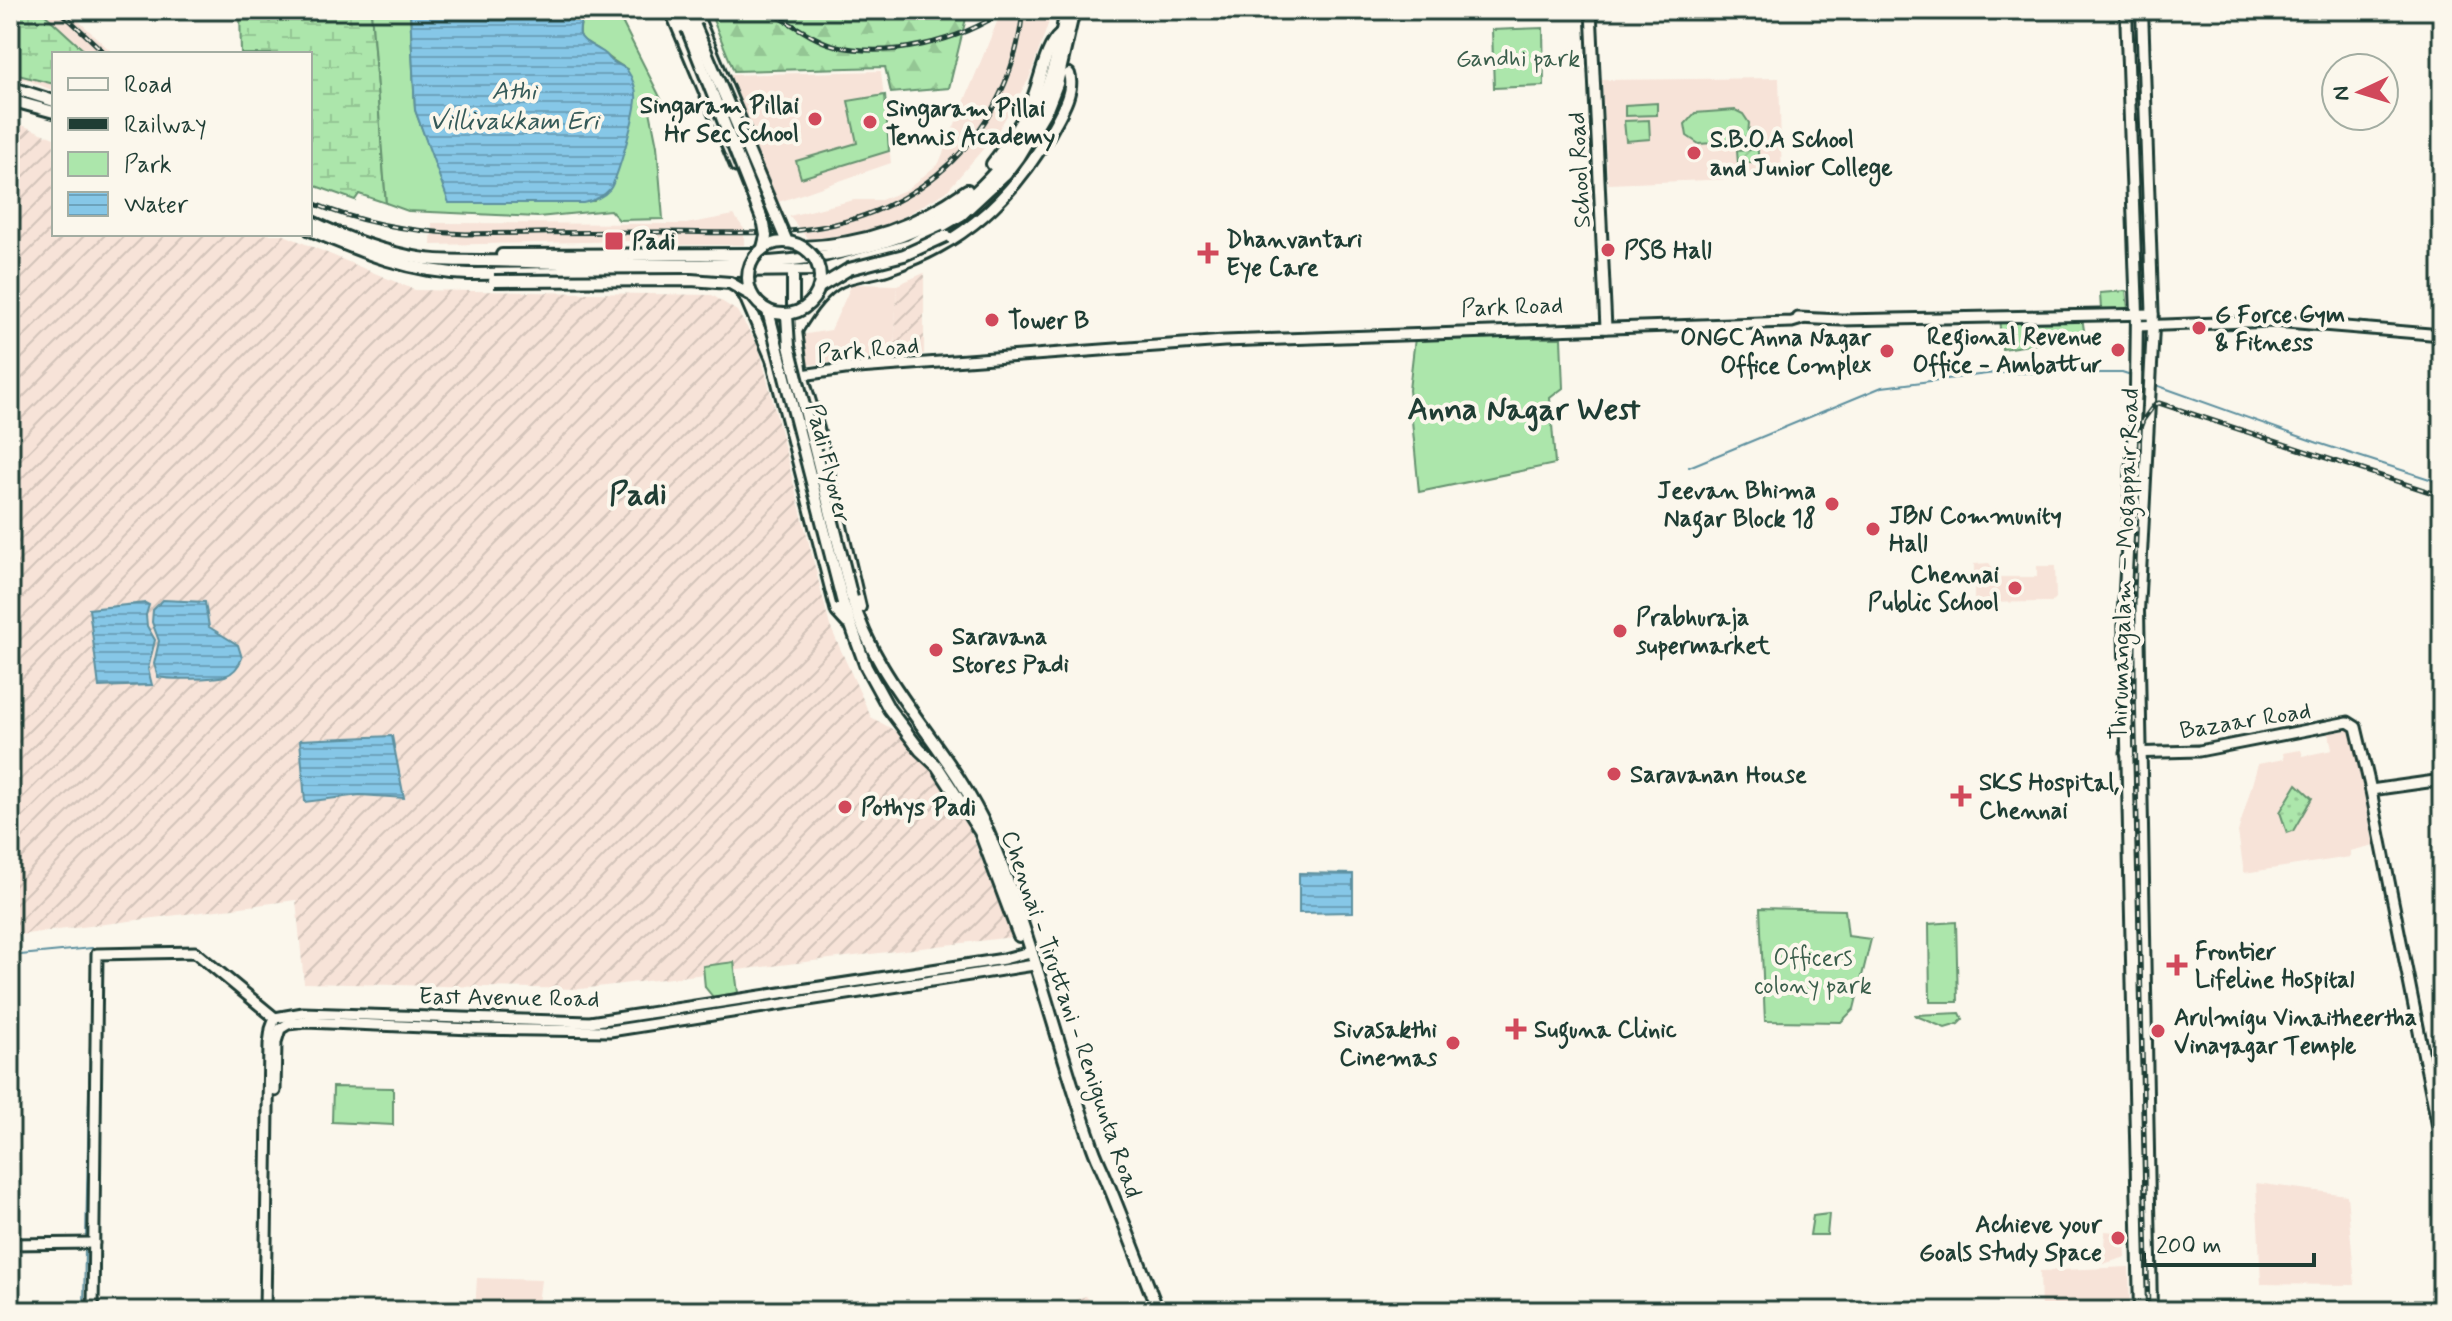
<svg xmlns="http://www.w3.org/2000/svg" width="2452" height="1321" font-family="Mynerve,sans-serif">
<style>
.built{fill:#f7e3d8}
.industrial{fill:url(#industrial-furrows)}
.grass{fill:url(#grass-dots);stroke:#669270;stroke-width:2}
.forest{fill:url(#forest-firs);stroke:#669270;stroke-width:2}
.wetland{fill:url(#wetland-marsh);stroke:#669270;stroke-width:2}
.park{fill:#ace6ab;stroke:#669270;stroke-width:2}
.garden{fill:url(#garden-furrows);stroke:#669270;stroke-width:2}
.water{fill:url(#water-rules);stroke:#5d909f;stroke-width:2}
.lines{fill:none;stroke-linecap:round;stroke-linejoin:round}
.stream{stroke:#5d909f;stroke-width:2}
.secondary-casing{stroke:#1f3d34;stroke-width:15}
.primary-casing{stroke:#1f3d34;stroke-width:16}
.secondary{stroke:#fbf7ec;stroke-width:9}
.primary{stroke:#fbf7ec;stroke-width:10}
.rail-casing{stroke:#1f3d34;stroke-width:5}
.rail{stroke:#fbf7ec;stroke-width:2;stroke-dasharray:6;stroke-linecap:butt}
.primary-bridge-casing{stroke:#1f3d34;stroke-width:16;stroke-linecap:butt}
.primary-bridge{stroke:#fbf7ec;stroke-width:10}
.poi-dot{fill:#d1495b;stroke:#fbf7ec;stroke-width:3}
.labels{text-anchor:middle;stroke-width:8;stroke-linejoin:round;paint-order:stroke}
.park-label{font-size:24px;fill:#3b5f4c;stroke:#fbf7ec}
.poi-label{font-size:24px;font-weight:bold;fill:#1f3d34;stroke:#fbf7ec;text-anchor:start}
.street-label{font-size:24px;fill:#1f3d34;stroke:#fbf7ec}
.water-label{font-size:26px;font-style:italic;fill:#345958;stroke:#fbf7ec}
.district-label{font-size:32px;font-weight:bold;fill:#1f3d34;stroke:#fbf7ec}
</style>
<defs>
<pattern id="industrial-furrows" width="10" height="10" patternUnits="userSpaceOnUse" patternTransform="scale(2)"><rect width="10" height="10" fill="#f7e3d8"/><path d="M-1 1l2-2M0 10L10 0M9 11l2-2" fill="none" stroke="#d3c4ba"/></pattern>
<pattern id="grass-dots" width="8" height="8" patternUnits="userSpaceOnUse" patternTransform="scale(2)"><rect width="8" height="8" fill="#ace6ab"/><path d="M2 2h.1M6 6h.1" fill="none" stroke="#94c694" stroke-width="1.8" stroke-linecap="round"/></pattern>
<pattern id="forest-firs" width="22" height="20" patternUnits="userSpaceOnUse" patternTransform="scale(2)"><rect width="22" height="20" fill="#ace6ab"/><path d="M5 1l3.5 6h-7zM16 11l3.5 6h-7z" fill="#94c694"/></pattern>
<pattern id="wetland-marsh" width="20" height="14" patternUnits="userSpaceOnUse" patternTransform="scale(2)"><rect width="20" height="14" fill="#ace6ab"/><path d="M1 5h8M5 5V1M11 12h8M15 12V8" fill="none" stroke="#94c694"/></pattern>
<pattern id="garden-furrows" width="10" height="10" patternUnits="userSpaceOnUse" patternTransform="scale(2)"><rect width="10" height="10" fill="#ace6ab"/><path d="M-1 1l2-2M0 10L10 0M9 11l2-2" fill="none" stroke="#94c694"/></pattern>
<pattern id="water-rules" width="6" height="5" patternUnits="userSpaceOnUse" patternTransform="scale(2)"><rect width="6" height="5" fill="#86c7e7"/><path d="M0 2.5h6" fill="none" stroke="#6da3bc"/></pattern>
</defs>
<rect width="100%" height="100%" fill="#fbf7ec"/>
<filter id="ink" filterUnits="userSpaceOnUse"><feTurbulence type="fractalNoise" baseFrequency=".0125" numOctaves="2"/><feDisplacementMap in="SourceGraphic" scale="16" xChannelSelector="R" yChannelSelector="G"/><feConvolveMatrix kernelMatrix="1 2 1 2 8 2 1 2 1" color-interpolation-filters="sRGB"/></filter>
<g filter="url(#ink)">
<!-- built -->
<g class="built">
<path d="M10,10h57l47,44h-60v37l-26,-11 -18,-3z"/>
<path d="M1002,10h51l-24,69 -33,55 -50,58 -57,33 -50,11 -31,3 -19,-23 65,-16h27l27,-11 31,-26z"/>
<path d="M881,71l10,92 -115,40 -48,-128z"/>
<path d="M1779,78l3,99 -174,7 -6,-104z"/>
<path d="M734,215l10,14v16h-83l-25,-4 -205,4 1,-22 254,1z"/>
<path d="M852,284l45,1 -3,71 -87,9 -6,-30 30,-5z"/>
<path d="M1989,563l11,14h37v-11h18l1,32 -4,4 -78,1v-39z"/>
<path d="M2351,729l23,116 -24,6v6l-106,16 -6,-41 20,-68 26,-5 -1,-6 5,-1 13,-2 2,6 29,-6 -3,-17z"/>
<path d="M2256,1183l91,12 8,90 -94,-1z"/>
<path d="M2105,1231l20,2 1,24 -23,7z"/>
<path d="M2129,1267l1,44h-89l-1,-40z"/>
<path d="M477,1278l64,2 -4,31h-62z"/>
</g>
<!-- industrial -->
<g class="industrial">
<path d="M10,122l7,1 37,15v96h228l133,56 297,5 25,16 22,36 71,279 41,91 28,16 59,67 54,137 -432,52 -276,-6 -8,-83 -286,36z"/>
<path d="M924,273v81l-30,2 3,-71z"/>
<path d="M1086,1296l13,15h-56z"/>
</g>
<!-- grass -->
<path class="grass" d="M2297,784l15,14 -19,33 -6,2 -7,-21z"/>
<!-- forest -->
<path class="forest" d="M709,10h259l-19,78 -58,5 -6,-26 -151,4z"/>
<!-- wetland -->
<g class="wetland">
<path d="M10,10h30l48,44h-34v30l-44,-11z"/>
<path d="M240,10h131l15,193 -27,-9 -4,6 -45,-16v-130h-69z"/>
</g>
<!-- park -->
<g class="park">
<path d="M371,10h39l5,100 35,93 144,-2 33,-132c-9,-5 -15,-9 -22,-15 -23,-18 -31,-8 -21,-44h32l46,91 -13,5 8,40 6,73 -44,1 -9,-10 -72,7 -130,-6 -22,-8z"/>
<path d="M1543,28l1,58 -50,2 -2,-58z"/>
<path d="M885,95l4,56 -88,27 -5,-17 61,-18 -9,-42z"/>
<path d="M1657,103v12l-32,1v-11z"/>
<path d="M1735,110l8,4 6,9 -1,11 -7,7 -42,3 -12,-8 -2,-12 10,-11z"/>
<path d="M1649,120l1,19 -24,2 -2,-20z"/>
<path d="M2126,291l2,18 -27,1 -1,-17z"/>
<path d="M2082,317l3,20 -83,12 -3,-31z"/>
<path d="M1415,338h146l2,50 -13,10 5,66 -136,28 -10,-102z"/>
<path d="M1760,908l85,2 3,26 23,3 -17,70 -13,13 -76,-1z"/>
<path d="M1956,922l2,80h-28l-1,-78z"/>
<path d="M734,962l4,31 -25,4 -8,-10 -2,-21z"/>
<path d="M1960,1013l3,6 -5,5 -13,4 -31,-13z"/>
<path d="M333,1087l60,1v37l-61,-3z"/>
<path d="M1829,1214l-2,21h-17l3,-19z"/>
</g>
<!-- garden -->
<path class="garden" d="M1758,149v13l-20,1 -1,-12z"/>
<!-- water -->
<g class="water">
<path d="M410,10h174c-9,30 -6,27 19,42 6,4 3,4 9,9 5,4 12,5 15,9 6,8 10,21 9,30 -1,15 -18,78 -26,89 -7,8 -17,12 -27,14h-134l-34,-93z"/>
<path d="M163,600l42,2 4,25 29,18 4,13c-3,8 -8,15 -17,18 -12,3 -54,4 -67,1l-4,-13 5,-23 -7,-19 1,-12z"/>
<path d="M145,603l4,2 -3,10 1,11 8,14 -7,29 4,16 -53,2 -10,-78z"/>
<path d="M392,736l12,62 -44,-3 -55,7 -5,-62z"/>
<path d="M1299,873l54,1v38l-54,1z"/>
</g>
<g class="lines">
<!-- stream -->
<g class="stream">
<path d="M2156,385l162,58 124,40"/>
<path d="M1689,467l193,-80 113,-14h127l9,3"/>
<path d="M10,956l82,-8 -6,292"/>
<path d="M84,1311l1,-64"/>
</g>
<!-- secondary casing -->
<g class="secondary-casing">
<g id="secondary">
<path d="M670,10l66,157"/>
<path d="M695,10l54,130"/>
<path d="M1591,10l15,318"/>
<path d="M1798,318l43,2 312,-6"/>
<path d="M2137,326l137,-5 168,14"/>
<path d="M802,375l43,-6 379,-28 568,-19 10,-3"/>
<path d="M2126,753l73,-2 149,-29 8,5 14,59 72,361"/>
<path d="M2371,790l71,-10"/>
<path d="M275,1091l1,-49 4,-13 8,-5 18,-2 166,7 138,2 424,-66"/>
<path d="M10,1244l84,-1"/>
<path d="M93,1311l4,-357 98,-2 80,66"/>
<path d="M265,1311l4,-267 2,-15 4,-11 28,-5 287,9 414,-63 26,-7"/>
</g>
</g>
<!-- primary casing -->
<g class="primary-casing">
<g id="primary">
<path d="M679,10l8,19"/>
<path d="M688,10l7,16"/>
<path d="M2126,10l11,304 -1,74 -12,221 16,702"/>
<path d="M2142,10l11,317 -15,284 13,700"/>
<path d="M10,87l44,14"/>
<path d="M10,100l44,12"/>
<path d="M992,164c14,-18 28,-38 38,-59 10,-20 14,-57 30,-70"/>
<path d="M310,221c33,16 72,31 109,37 21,4 44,2 66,3 28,0 56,2 85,2 114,1 279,14 378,-50 49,-31 88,-89 105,-144 6,-19 9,-39 13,-59"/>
<path d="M310,230c54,23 99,42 159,44l352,-4 89,-25 51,-30 45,-42 12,-16 30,-50 9,-23 17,-74"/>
<path d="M802,247c63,-2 114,-21 165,-57"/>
<path d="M502,255l254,-1"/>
<path d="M793,271v38l9,66 16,54 42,178"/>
<path d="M738,288l7,8 27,63 65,253 10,11"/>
<path d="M796,331c10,-17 26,-41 44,-50 14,-7 32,-7 47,-12 17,-6 35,-13 51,-22 50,-27 85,-67 113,-116 8,-15 24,-39 18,-57"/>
<path d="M852,598c25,89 100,151 136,234 43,100 67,207 103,310 4,14 11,26 16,39 18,43 34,87 51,130"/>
<path d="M843,603l23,64 23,42 31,41 17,16 43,66 39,104"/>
</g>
</g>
<!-- secondary -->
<use href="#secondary" class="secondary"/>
<!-- primary -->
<use href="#primary" class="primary"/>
<!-- rail casing -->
<g class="rail-casing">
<g id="rail">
<path d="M59,10l47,44"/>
<path d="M767,10c19,10 46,30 66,35 54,15 128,-4 172,-35"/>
<path d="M310,202c49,21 103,30 156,32 65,-1 130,-2 194,-2 47,0 94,3 140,-2 121,-13 211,-98 223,-220"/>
<path d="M2148,1311l-14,-623v-96l6,-164 3,-8 12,-16 4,-1 283,93"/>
</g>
</g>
<!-- rail -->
<use href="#rail" class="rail"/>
<!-- primary-bridge casing -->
<g class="primary-bridge-casing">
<g id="primary-bridge">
<path d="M695,26l92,216"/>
<path d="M687,29l77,195 2,12 -3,12"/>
<circle cx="784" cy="278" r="36"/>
<path d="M494,281l197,-1 39,3 21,12"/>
<path d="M818,288l31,-19 55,-14 42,-19"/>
<path d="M768,311l75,292"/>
<path d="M787,315l2,31 63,252"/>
</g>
</g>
<!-- primary-bridge -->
<use href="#primary-bridge" class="primary-bridge"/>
</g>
</g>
<!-- markers -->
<g class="poi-dot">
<circle cx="815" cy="119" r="8"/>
<circle cx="870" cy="122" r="8"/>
<circle cx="1694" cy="153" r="8"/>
<rect x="604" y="231" width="20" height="20" rx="4"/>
<circle cx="1608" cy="250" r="8"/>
<path d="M1204 241h8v8h8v8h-8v8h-8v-8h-8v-8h8z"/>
<circle cx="992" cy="320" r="8"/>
<circle cx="2199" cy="328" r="8"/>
<circle cx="2118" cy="350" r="8"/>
<circle cx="1887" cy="351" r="8"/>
<circle cx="1832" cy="504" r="8"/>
<circle cx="1873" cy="529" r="8"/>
<circle cx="2015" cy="588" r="8"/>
<circle cx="1620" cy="631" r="8"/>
<circle cx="936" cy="650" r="8"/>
<circle cx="1614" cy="774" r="8"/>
<path d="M1957 784h8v8h8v8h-8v8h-8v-8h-8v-8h8z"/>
<circle cx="845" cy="807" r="8"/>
<path d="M2173 953h8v8h8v8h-8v8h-8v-8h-8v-8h8z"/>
<path d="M1512 1017h8v8h8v8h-8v8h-8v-8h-8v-8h8z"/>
<circle cx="2158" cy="1031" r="8"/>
<circle cx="1453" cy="1043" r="8"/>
<circle cx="2118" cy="1238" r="8"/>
</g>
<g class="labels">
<!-- park labels -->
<g class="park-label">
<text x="1518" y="66">Gandhi park</text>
<text x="1813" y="965">Officers<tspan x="1813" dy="28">colony park</tspan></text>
</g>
<!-- poi labels -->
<g class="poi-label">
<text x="799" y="113" text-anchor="end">Singaram Pillai<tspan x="799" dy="28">Hr Sec School</tspan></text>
<text x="886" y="116">Singaram Pillai<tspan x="886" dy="28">Tennis Academy</tspan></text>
<text x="1710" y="147">S.B.O.A School<tspan x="1710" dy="28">and Junior College</tspan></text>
<text x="1226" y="247">Dhanvantari<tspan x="1226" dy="28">Eye Care</tspan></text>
<text x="632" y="249">Padi</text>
<text x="1624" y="258">PSB Hall</text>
<text x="2215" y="322">G Force Gym<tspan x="2215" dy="28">&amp; Fitness</tspan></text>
<text x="1008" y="328">Tower B</text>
<text x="2102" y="344" text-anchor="end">Regional Revenue<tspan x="2102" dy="28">Office - Ambattur</tspan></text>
<text x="1871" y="345" text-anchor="end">ONGC Anna Nagar<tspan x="1871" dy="28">Office Complex</tspan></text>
<text x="1816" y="498" text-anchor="end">Jeevan Bhima<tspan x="1816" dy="28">Nagar Block 18</tspan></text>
<text x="1889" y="523">JBN Community<tspan x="1889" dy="28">Hall</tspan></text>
<text x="1999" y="582" text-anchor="end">Chennai<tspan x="1999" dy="28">Public School</tspan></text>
<text x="1636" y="625">Prabhuraja<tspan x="1636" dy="28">supermarket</tspan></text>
<text x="952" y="644">Saravana<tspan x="952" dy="28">Stores Padi</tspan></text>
<text x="1630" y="782">Saravanan House</text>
<text x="1979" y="790">SKS Hospital,<tspan x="1979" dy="28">Chennai</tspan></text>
<text x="861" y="815">Pothys Padi</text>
<text x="2195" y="959">Frontier<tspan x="2195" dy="28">Lifeline Hospital</tspan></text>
<text x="2174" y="1025">Arulmigu Vinaitheertha<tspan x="2174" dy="28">Vinayagar Temple</tspan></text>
<text x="1437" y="1037" text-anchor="end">Sivasakthi<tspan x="1437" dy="28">Cinemas</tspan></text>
<text x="1534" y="1037">Suguna Clinic</text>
<text x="2102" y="1232" text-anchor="end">Achieve your<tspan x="2102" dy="28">Goals Study Space</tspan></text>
</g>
<!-- street labels -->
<g class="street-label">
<text transform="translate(1579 170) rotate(-93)" y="8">School Road</text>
<text transform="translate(1512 306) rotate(-2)" y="8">Park Road</text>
<text transform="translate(868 349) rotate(-5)" y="8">Park Road</text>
<text transform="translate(829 463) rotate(76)" y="8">Padi Flyover</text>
<text transform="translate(2124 564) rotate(-88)" y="8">Thirumangalam – Mogappair Road</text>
<text transform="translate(2245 720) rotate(-9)" y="8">Bazaar Road</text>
<text transform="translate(509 997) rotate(1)" y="8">East Avenue Road</text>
<text transform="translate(1072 1014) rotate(71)" y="8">Chennai - Tiruttani - Renigunta Road</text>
</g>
<!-- water labels -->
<g class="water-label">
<text x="514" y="99">Athi<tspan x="514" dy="30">Villivakkam Eri</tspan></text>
</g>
<!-- district labels -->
<g class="district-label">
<text x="1524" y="419">Anna Nagar West</text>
<text x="638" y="504">Padi</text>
</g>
</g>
<!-- margin -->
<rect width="2452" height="1321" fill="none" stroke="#fbf7ec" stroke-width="40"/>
<rect x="20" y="20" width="2412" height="1281" fill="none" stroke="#1f3d34" stroke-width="3" filter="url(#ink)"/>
<!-- legend -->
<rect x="52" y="52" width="260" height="184" fill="#fbf7ec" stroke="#a3ada2" stroke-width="2"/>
<rect x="68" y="78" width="40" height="12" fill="#fbf7ec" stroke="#a3ada2" stroke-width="2"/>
<text x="124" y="92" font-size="24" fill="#1f3d34">Road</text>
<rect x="68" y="118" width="40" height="12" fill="#1f3d34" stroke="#a3ada2" stroke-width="2"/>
<text x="124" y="132" font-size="24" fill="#1f3d34">Railway</text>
<rect x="68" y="152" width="40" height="24" fill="#ace6ab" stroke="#a3ada2" stroke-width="2"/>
<text x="124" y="172" font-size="24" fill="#1f3d34">Park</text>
<rect x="68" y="192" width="40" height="24" fill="url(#water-rules)" stroke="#a3ada2" stroke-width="2"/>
<text x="124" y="212" font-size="24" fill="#1f3d34">Water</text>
<!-- north arrow -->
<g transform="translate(2360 92) rotate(266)"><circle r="38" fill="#fbf7ec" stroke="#a3ada2" stroke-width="2"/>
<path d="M0-6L14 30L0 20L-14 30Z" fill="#d1495b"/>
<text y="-12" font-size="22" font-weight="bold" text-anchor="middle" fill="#1f3d34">N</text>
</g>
<!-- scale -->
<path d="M2144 1253v12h170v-12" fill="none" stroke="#1f3d34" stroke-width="4"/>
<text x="2156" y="1253" font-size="24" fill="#1f3d34" stroke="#fbf7ec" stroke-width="6" paint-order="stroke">200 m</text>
</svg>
